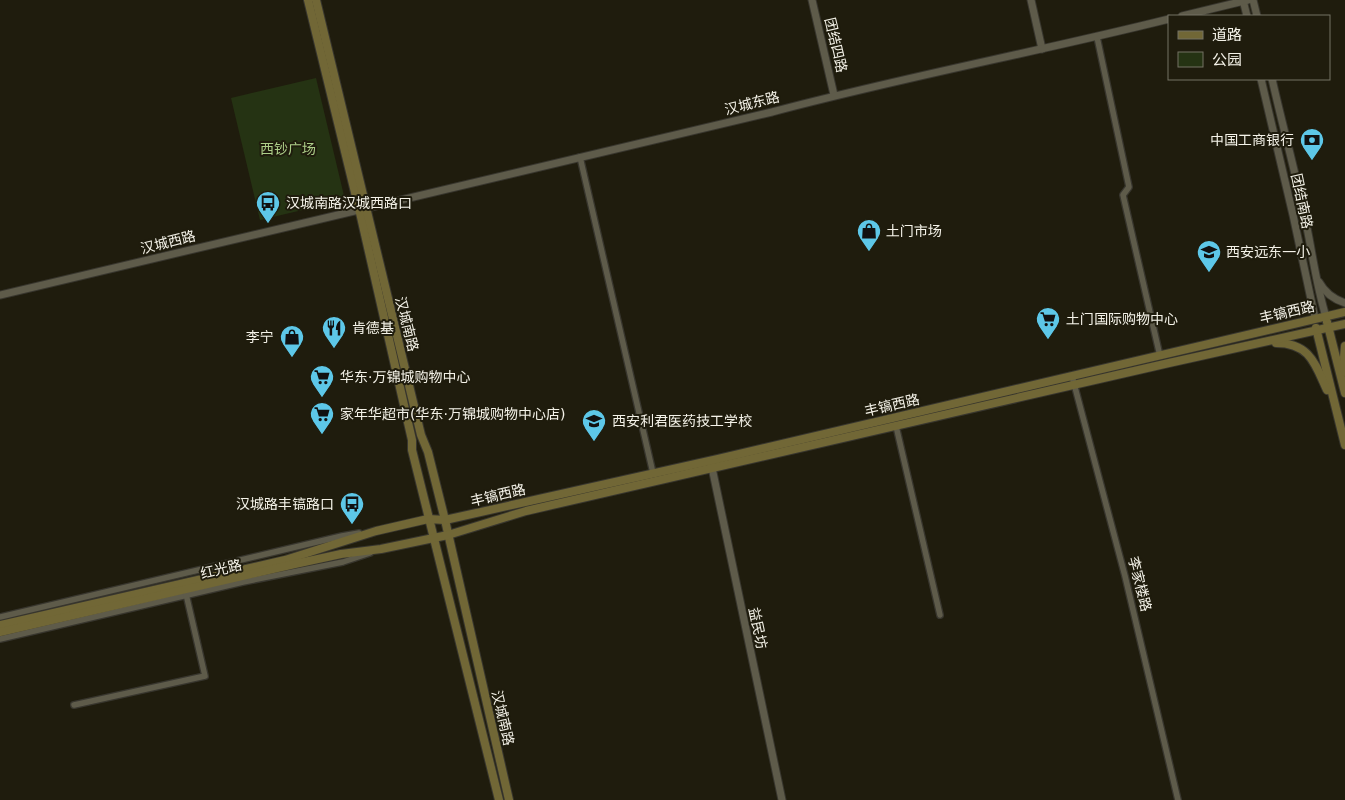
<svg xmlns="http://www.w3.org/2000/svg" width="1345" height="800" font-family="'DejaVu Sans','Noto Sans SC',sans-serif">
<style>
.green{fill:#253313}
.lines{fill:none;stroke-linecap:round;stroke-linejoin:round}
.minor-casing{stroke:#38362e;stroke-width:8}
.tertiary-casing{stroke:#38362e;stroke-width:9}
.secondary-casing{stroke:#38362e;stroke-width:10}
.minor{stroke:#5e5b4a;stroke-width:5.5}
.tertiary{stroke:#5e5b4a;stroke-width:7}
.secondary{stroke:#716736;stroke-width:8}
.labels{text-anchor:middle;stroke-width:4;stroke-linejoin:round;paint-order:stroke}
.street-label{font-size:14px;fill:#f4f2e8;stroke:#1f1c0d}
.poi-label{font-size:14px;fill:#f4f2e8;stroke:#1f1c0d;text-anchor:start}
.park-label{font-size:14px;fill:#adce89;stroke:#1f1c0d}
</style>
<rect width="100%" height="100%" fill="#1f1c0d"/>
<!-- green -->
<path class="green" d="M316,78l29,122 -85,20 -29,-122z"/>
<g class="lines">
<!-- minor casing -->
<g class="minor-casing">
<g id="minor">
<path d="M1097,37l32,150 -6,8 37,161"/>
<path d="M580,157l73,316"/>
<path d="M1072,376l53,200 53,224"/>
<path d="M896,426l44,189"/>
<path d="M0,617l342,-81 17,-3"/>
<path d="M0,639l243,-57 100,-20 27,-9"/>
<path d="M74,705l131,-29 -19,-82"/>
</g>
</g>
<!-- tertiary casing -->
<g class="tertiary-casing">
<g id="tertiary">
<path d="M812,0l22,95"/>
<path d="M1031,0l11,49"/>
<path d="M1243,0l4,16"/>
<path d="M1253,0l4,16"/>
<path d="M1182,16l66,-16"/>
<path d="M1261,79l32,136 22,103"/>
<path d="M1272,79c12,53 27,106 37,159 5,27 9,53 17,79"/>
<path d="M1319,282c6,11 14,17 26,21"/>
<path d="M0,295l772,-183c131,-35 265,-60 397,-93"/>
<path d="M711,463l71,337"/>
</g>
</g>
<!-- secondary casing -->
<g class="secondary-casing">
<g id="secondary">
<path d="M308,0l53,217 51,223v10l87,350"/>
<path d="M316,0l105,435 7,17 17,68 64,280"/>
<path d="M1327,322l18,71"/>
<path d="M1316,328l29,117"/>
<path d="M1276,343c34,0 39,21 51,47"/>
<path d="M1345,346l-1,11 1,15"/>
<path d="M0,625l285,-65 91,-29 52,-12 17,1 273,-61 627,-147"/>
<path d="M0,632l295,-68 46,-10 40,-5 67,-14 78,-24 643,-148 176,-39"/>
</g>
</g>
<!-- minor -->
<use href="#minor" class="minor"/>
<!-- tertiary -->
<use href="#tertiary" class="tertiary"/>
<!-- secondary -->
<use href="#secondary" class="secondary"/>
</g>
<!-- icons -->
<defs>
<g id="bank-pin" transform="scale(1.25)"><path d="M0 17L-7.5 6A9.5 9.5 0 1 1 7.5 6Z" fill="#5dc7e8" stroke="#1f1c0d"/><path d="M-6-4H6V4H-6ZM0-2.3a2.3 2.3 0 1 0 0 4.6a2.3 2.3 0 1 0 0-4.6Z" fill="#111"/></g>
<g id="bus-pin" transform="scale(1.25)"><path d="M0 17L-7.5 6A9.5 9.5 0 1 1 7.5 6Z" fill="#5dc7e8" stroke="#1f1c0d"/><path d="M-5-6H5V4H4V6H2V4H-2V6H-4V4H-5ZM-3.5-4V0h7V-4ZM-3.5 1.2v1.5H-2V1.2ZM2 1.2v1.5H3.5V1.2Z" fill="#111"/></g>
<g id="shop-pin" transform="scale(1.25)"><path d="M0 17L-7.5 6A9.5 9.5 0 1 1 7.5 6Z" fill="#5dc7e8" stroke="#1f1c0d"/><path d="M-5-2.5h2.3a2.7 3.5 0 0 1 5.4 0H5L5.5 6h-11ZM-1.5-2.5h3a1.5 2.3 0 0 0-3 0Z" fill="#111"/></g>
<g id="school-pin" transform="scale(1.25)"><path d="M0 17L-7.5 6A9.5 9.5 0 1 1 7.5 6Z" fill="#5dc7e8" stroke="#1f1c0d"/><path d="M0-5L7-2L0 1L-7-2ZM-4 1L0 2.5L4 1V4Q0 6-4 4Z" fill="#111"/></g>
<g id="supermarket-pin" transform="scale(1.25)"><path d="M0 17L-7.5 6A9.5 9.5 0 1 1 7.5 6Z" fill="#5dc7e8" stroke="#1f1c0d"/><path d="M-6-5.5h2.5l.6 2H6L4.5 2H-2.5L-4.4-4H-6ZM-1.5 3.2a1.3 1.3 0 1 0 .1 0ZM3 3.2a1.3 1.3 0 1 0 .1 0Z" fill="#111"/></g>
<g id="restaurant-pin" transform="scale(1.25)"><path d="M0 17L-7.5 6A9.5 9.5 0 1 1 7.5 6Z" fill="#5dc7e8" stroke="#1f1c0d"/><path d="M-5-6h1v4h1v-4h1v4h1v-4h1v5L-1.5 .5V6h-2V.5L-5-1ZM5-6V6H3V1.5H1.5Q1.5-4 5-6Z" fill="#111"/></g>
</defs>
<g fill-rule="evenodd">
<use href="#bank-pin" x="1312" y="140"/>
<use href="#bus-pin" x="268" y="203"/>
<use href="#shop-pin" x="869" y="231"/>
<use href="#school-pin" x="1209" y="252"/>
<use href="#supermarket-pin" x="1048" y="319"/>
<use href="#restaurant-pin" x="334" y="328"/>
<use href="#shop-pin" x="292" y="337"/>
<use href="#supermarket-pin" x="322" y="377"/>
<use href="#supermarket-pin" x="322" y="414"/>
<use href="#school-pin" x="594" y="421"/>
<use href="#bus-pin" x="352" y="504"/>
</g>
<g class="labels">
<!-- street labels -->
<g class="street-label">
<text transform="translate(836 45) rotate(77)" y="5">团结四路</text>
<text transform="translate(752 103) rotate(-14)" y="5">汉城东路</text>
<text transform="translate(1302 201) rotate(78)" y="5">团结南路</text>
<text transform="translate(168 242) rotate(-14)" y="5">汉城西路</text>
<text transform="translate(1287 312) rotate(-13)" y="5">丰镐西路</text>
<text transform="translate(407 324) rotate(76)" y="5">汉城南路</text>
<text transform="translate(892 405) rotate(-13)" y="5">丰镐西路</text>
<text transform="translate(498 495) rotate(-13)" y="5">丰镐西路</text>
<text transform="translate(221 569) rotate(-13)" y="5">红光路</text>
<text transform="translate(1140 584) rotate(76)" y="5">李家楼路</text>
<text transform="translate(758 628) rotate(78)" y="5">益民坊</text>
<text transform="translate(503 718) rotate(77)" y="5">汉城南路</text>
</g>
<!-- poi labels -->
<g class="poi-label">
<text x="1294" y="145" text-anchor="end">中国工商银行</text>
<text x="286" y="208">汉城南路汉城西路口</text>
<text x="886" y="236">土门市场</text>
<text x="1226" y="257">西安远东一小</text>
<text x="1066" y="324">土门国际购物中心</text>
<text x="352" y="333">肯德基</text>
<text x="274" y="342" text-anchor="end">李宁</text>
<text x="340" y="382">华东·万锦城购物中心</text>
<text x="340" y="419">家年华超市(华东·万锦城购物中心店)</text>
<text x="612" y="426">西安利君医药技工学校</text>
<text x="334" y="509" text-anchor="end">汉城路丰镐路口</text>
</g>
<!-- park labels -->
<g class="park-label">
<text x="288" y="154">西钞广场</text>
</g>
</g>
<!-- legend -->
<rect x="1168" y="15" width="162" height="65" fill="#1f1c0d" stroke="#747265"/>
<rect x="1178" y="31" width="25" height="8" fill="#716736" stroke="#747265"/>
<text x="1212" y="40" font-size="15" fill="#f4f2e8">道路</text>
<rect x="1178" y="52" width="25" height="15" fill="#253313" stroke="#747265"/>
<text x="1212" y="65" font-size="15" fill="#f4f2e8">公园</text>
</svg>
